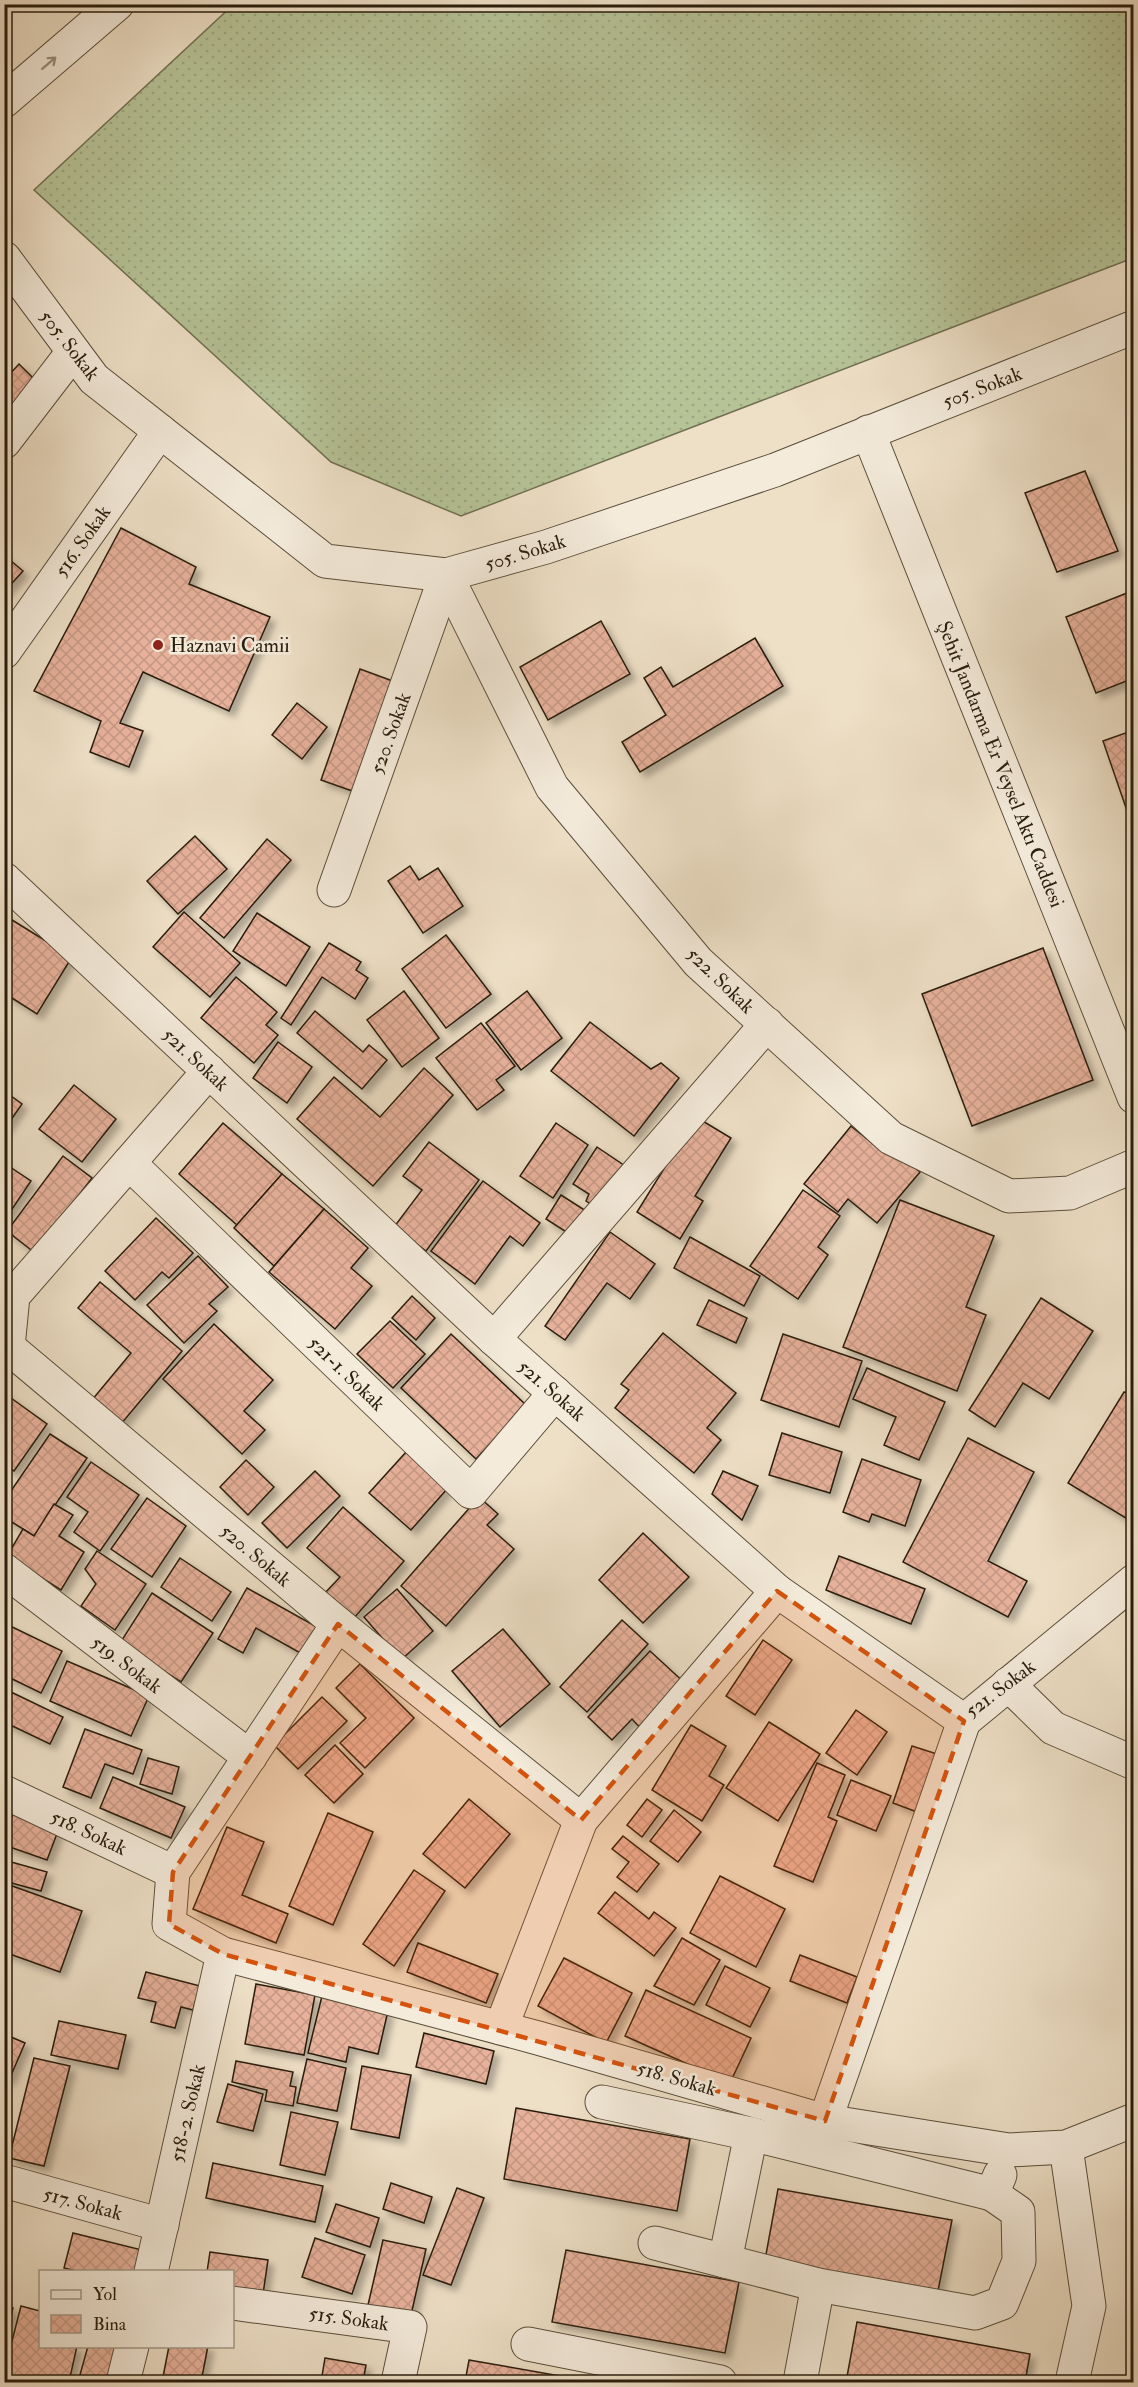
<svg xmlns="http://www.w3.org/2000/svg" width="1138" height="2387" font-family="'IM FELL Double Pica',serif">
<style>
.grass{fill:url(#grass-dots);stroke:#707052;stroke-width:1.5}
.building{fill:url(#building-cross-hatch);stroke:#291d0c;stroke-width:1.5;filter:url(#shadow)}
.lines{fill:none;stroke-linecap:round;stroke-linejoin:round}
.minor-casing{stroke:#5a4e3b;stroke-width:35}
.minor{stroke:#f4ebdb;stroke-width:33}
.oneway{stroke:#998e7e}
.marked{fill:#d5530c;fill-opacity:0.2;stroke:#d5530c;stroke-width:4.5;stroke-dasharray:12 8;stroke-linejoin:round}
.poi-dot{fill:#8f2418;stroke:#f4ebdb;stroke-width:2}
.labels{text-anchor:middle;stroke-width:5;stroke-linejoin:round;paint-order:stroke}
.street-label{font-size:20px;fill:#291d0c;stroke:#f4ebdb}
.poi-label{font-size:20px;fill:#291d0c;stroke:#f4ebdb;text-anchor:start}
</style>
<defs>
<pattern id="grass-dots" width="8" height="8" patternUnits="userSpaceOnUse" patternTransform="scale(1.5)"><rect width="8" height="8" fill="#b6c397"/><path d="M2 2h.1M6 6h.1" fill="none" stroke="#9ca781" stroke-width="1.8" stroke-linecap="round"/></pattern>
<pattern id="building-cross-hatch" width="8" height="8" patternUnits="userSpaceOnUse" patternTransform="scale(1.5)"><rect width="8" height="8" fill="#e7b19b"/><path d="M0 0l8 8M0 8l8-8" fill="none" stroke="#c69884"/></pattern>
<filter id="shadow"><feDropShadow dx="5.5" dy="5.5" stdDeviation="3" flood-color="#0004"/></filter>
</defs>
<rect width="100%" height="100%" fill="#eee0c7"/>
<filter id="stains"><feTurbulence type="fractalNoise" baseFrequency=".00333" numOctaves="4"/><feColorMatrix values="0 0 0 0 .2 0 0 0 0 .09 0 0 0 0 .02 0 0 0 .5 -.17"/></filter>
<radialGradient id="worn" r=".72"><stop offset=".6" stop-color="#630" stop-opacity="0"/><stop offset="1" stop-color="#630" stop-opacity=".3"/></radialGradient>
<!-- grass -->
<path class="grass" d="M234,4l899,1v253l-672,258 -130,-54 -297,-272z"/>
<!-- building -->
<g class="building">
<path d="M19,364l20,20 -26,27 -9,-9v-22z"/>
<path d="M1085,471l33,80 -61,21 -32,-79z"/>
<path d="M121,528l75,39 -7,17 81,33 -41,94 -86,-39 -23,51 23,8 -14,36 -39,-15 11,-31 -67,-30z"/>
<path d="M4,555l19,16 -19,21z"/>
<path d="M1127,593l7,18v67l-38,15 -30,-76z"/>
<path d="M601,621l29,53 -82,46 -28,-53z"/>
<path d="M755,638l28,48 -143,86 -18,-30 44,-27 -22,-37 17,-11 12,20z"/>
<path d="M360,669l38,14 -40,110 -37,-13z"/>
<path d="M297,703l30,24 -25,32 -30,-24z"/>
<path d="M1134,730v101l-31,-90z"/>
<path d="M195,836l32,33 -49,45 -31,-33z"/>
<path d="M267,839l24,21 -67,78 -24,-20z"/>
<path d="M410,866l9,14 19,-12 25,38 -40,27 -35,-52z"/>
<path d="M184,912l56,51 -30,34 -57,-50z"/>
<path d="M257,913l53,34 -24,39 -53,-35z"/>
<path d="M4,915l68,42 -35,57 -33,-21z"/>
<path d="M446,935l45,59 -45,34 -44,-59z"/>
<path d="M329,943l32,19 -5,8 12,8 -13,21 -33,-22 -31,48 -10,-7z"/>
<path d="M1043,948l50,132 -121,46 -50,-132z"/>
<path d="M236,977l41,35 -11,13 12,10 -24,28 -53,-45z"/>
<path d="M404,991l35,47 -37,29 -35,-47z"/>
<path d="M527,991l35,47 -41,32 -35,-47z"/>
<path d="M315,1011l48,41 6,-7 18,15 -25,29 -65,-56z"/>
<path d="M590,1022l61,47 10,-6 18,15 -45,58 -83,-65z"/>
<path d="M481,1023l34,43 -19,14 8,10 -27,20 -41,-52z"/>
<path d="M278,1042l34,25 -25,36 -34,-25z"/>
<path d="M424,1068l29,27 -80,91 -76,-67 37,-42 46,40z"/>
<path d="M74,1085l42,34 -34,43 -43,-33z"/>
<path d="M4,1091l18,13 -18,26z"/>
<path d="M696,1117l35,21 -36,58 8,5 -23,38 -43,-27z"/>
<path d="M223,1123l59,51 -45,51 -58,-51z"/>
<path d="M556,1123l32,22 -35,53 -33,-22z"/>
<path d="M851,1126l21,17 5,-7 43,36 -43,51 -29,-24 -10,13 -34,-28z"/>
<path d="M429,1142l50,38 -53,71 -32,-24 28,-37 -19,-14z"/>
<path d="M597,1147l31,21 -27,43 -15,-10 3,-7 -16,-10z"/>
<path d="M63,1156l29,22 -57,75 -28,-22z"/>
<path d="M4,1163l27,18 -27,40z"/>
<path d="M282,1174l42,35 -50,57 -40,-38z"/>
<path d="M483,1181l57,42 -17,23 -13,-10 -35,48 -44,-33z"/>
<path d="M803,1190l37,26 -22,31 10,8 -30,44 -48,-33z"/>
<path d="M561,1195l25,16 -15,24 -25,-16z"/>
<path d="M900,1200l94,36 -28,71 20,8 -29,76 -114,-44z"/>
<path d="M324,1209l44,39 -17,20 21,18 -37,43 -66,-57z"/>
<path d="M156,1218l37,35 -24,25 -7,-6 -27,28 -30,-29z"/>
<path d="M610,1232l45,32 -25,35 -23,-16 -42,57 -20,-14z"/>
<path d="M690,1237l70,39 -16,30 -70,-38z"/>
<path d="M198,1256l30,31 -19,17 8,7 -33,32 -37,-38z"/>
<path d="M100,1282l82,69 -61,73 -29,-24 39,-47 -53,-45z"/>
<path d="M412,1296l23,22 -19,22 -24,-22z"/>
<path d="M1041,1298l52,33 -44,68 -26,-16 -28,44 -26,-17z"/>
<path d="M709,1300l38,18 -11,25 -39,-18z"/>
<path d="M390,1321l35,33 -32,34 -36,-34z"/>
<path d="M214,1324l59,56 -29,31 21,19 -23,24 -79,-75z"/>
<path d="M663,1333l73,60 -29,35 14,12 -27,33 -79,-65 14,-18 -8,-6z"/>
<path d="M451,1334l75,71 -50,54 -75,-71z"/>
<path d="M783,1334l79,27 -23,66 -78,-27z"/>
<path d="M867,1368l78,34 -26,58 -35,-15 12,-28 -43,-18z"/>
<path d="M1124,1392l10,1v130l-66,-40z"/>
<path d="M4,1393l43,31 -33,47 -10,-6z"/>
<path d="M782,1433l60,19 -12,41 -61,-18z"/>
<path d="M50,1434l37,24 -53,78 -30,-19v-16z"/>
<path d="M968,1438l66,34 -46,89 39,20 -19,36 -105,-55z"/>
<path d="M406,1452l41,37 -36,41 -42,-37z"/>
<path d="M862,1459l59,21 -16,46 -33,-12 -3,8 -26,-10z"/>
<path d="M246,1460l28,27 -26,28 -28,-28z"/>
<path d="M91,1462l48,33 -39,56 -26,-19 14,-20 -21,-15z"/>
<path d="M315,1471l25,25 -53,52 -25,-25z"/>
<path d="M723,1471l35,15 -16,34 -30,-26z"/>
<path d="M479,1497l19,17 -11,11 27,24 -68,77 -45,-40z"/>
<path d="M147,1498l39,28 -34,51 -41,-28z"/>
<path d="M54,1504l19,11 -14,21 25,16 -23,38 -54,-34 16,-27 11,7z"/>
<path d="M343,1507l61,54 -51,58 -29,-25 16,-17 -33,-29z"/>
<path d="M643,1533l46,44 -46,46 -44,-43z"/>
<path d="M97,1551l49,33 -31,46 -34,-24 15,-22 -11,-15z"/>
<path d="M839,1556l86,33 -14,35 -85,-34z"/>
<path d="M180,1558l51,34 -19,29 -51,-34z"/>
<path d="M247,1588l70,39 -15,27 -46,-26 -13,25 -25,-14z"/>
<path d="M397,1589l36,42 -32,29 -37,-43z"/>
<path d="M152,1593l61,40 -32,49 -61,-39z"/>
<path d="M622,1620l26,24 -61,68 -27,-25z"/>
<path d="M4,1623l58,28 -21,42 -37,-18z"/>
<path d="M503,1629l47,55 -50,43 -48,-56z"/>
<path d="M763,1640l29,20 -37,55 -29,-19z"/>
<path d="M650,1651l38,35 -43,47 -13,-14 -20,21 -24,-23z"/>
<path d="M67,1661l82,35 -18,40 -81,-35z"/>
<path d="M360,1664l54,54 -49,50 -25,-25 26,-25 -30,-30z"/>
<path d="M11,1692l52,25 -13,27 -46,-22v-16z"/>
<path d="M322,1697l25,24 -49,48 -24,-24z"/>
<path d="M856,1710l31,22 -30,43 -31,-22z"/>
<path d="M769,1722l51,32 -42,67 -52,-33z"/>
<path d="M691,1725l35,21 -17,30 15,9 -22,36 -50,-31z"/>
<path d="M85,1729l57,21 -9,24 -28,-10 -14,34 -28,-11z"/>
<path d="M335,1745l28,29 -29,29 -29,-28z"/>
<path d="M912,1746l25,8 -20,58 -24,-9z"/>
<path d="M148,1758l31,9 -7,27 -32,-10z"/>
<path d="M817,1763l28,12 -17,42 9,4 -24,61 -39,-16z"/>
<path d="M113,1777l72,30 -14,31 -71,-30z"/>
<path d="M851,1780l40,16 -15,35 -39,-16z"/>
<path d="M469,1799l41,35 -45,54 -42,-34z"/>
<path d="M647,1799l15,11 -20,27 -15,-12z"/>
<path d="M674,1810l27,22 -23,30 -28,-21z"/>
<path d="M328,1813l45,19 -40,93 -44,-19z"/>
<path d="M13,1814l45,17 -11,29 -43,-15v-8z"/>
<path d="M227,1827l37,15 -22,53 46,19 -12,29 -83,-34z"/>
<path d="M623,1836l36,28 -22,28 -20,-15 12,-15 -17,-13z"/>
<path d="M4,1860l43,12 -6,19 -37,-10z"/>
<path d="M414,1870l31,21 -51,75 -31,-22z"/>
<path d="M720,1876l65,33 -29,58 -66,-34z"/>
<path d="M4,1883l78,28 -22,61 -56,-20z"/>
<path d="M615,1892l34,27 5,-7 22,16 -22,28 -56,-43z"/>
<path d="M682,1938l38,22 -26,45 -40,-19z"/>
<path d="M418,1943l80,31 -12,29 -79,-31z"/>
<path d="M800,1955l57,22 -10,26 -57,-22z"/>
<path d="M564,1958l68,35 -26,50 -68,-37z"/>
<path d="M725,1966l45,22 -20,39 -44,-22z"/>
<path d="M146,1972l54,14 -7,24 -12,-3 -6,21 -24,-6 5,-20 -18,-4z"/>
<path d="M256,1984l59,11 -11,60 -59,-11z"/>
<path d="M646,1990l105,48 -21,45 -105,-47z"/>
<path d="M322,1996l66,15 -10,43 -29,-7 -3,15 -38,-9z"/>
<path d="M59,2021l67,14 -8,34 -67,-14z"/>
<path d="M424,2033l70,18 -8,33 -70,-17z"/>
<path d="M4,2034l21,9 -16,37 -5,-2z"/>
<path d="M34,2058l36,8 -26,100 -35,-8z"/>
<path d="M307,2059l39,9 -9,43 -40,-8z"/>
<path d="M236,2061l57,11 -3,14 6,1 -3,19 -28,-5 2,-11 -35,-8z"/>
<path d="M362,2066l49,9 -12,63 -48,-9z"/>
<path d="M228,2084l35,10 -10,37 -36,-9z"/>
<path d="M516,2108l174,31 -13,72 -173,-32z"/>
<path d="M291,2112l47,10 -13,53 -45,-10z"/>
<path d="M213,2163l110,23 -8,36 -109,-24z"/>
<path d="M391,2183l41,14 -8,26 -41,-14z"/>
<path d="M457,2188l27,10 -33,87 -28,-10z"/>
<path d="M778,2189l174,31 -14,71 -173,-31z"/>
<path d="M336,2204l43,14 -9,29 -44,-15z"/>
<path d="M73,2233l77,19 -5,20h-65l-16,-4z"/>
<path d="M315,2238l50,17 -13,39 -50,-17z"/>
<path d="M383,2240l43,9 -15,66 -43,-10z"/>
<path d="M566,2250l173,32 -14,71 -173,-31z"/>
<path d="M210,2252l58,8 -5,34 -31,-5v-17h-25z"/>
<path d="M4,2305l9,3 -9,38z"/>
<path d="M21,2306l19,5v35h37l-8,36h-65v-10z"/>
<path d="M857,2322l173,32 -5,28h-179z"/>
<path d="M88,2346h28l-7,36h-31z"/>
<path d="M169,2346h39l-7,36h-39z"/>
<path d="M325,2358l41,7 -3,17h-42z"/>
<path d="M469,2360l125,22h-129z"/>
</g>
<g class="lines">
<!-- minor casing -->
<g class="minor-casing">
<g id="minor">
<path d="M4,101l113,-97"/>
<path d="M4,258l90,121 231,182 121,14 100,-28 229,-77 359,-143"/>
<path d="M868,432l266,665"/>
<path d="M4,442l69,-90"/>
<path d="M446,575l106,212 146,175 193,176 118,58 61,-3 64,-27"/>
<path d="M4,652l156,-221"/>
<path d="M4,879l490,460 283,252 187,130 170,-140"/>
<path d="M334,890l112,-315"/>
<path d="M209,1071l-196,225 -5,51 330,277 243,196"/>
<path d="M129,1163l342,329 84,-99"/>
<path d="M494,1339l273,-315"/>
<path d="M4,1570l246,187"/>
<path d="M338,1624l-165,248 -4,52 54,30 315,84 287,83 184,29 57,-3 68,-27"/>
<path d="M1008,1684l45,44 81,35"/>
<path d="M4,1792l169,80"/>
<path d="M501,2028l80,-208 196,-229"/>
<path d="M602,2102l149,32 241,60 8,-19"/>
<path d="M825,2121l139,-400"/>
<path d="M1066,2147l23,159 -17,76"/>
<path d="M4,2181l158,44"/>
<path d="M655,2243l163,42 157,28 27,-10 17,-42 -1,-49 -26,-18"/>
<path d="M725,2261l26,-127"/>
<path d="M151,2272l72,-318"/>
<path d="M232,2303l178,24 -12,55"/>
<path d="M528,2344l192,38"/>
<path d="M123,2382l9,-36"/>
<path d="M800,2382l18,-97"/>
</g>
</g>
<!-- minor -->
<use href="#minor" class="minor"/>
</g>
<!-- one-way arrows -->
<defs><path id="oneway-shaft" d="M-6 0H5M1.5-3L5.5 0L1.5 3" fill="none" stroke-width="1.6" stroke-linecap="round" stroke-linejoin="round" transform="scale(1.5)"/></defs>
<use class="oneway" href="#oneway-shaft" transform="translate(49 63) rotate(-41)"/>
<!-- marked area -->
<path class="marked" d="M777,1591l187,130 -139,400 -602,-167 -54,-30 4,-52 165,-248 243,196z"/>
<!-- markers -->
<circle class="poi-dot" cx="158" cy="645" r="6"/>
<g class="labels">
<!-- street labels -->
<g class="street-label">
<text transform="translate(70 345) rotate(52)" y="7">505. Sokak</text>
<text transform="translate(982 387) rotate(-21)" y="7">505. Sokak</text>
<text transform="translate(82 541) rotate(-55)" y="7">516. Sokak</text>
<text transform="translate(525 552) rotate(-17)" y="7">505. Sokak</text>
<text transform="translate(390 733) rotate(-70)" y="7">520. Sokak</text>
<text transform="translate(1001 764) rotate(68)" y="7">Şehit Jandarma Er Veysel Aktı Caddesi</text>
<text transform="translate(721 980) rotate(44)" y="7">522. Sokak</text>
<text transform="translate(196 1059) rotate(43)" y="7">521. Sokak</text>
<text transform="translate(347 1373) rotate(44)" y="7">521-1. Sokak</text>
<text transform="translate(552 1390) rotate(41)" y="7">521. Sokak</text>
<text transform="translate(256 1555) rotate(40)" y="7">520. Sokak</text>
<text transform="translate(127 1664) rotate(37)" y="7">519. Sokak</text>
<text transform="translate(1000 1688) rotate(-37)" y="7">521. Sokak</text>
<text transform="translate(89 1832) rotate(25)" y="7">518. Sokak</text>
<text transform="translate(677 2078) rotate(16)" y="7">518. Sokak</text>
<text transform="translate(187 2113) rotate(-77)" y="7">518-2. Sokak</text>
<text transform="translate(83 2203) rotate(15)" y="7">517. Sokak</text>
<text transform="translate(349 2318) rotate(8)" y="7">515. Sokak</text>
</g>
<!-- poi labels -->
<g class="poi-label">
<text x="170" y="652">Haznavi Camii</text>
</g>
</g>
<!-- margin -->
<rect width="1138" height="2387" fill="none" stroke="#eee0c7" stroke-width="24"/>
<rect x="6" y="6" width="1126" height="2375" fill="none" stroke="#291d0c" stroke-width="3"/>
<rect x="12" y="12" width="1114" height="2363" fill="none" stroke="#291d0c" stroke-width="1.5"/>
<!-- legend -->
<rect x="39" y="2270" width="195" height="78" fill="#f4ebdb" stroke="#a39988" stroke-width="1.5"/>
<rect x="51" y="2290" width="30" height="9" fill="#f4ebdb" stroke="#a39988" stroke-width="1.5"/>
<text x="93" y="2300" font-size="18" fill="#291d0c">Yol</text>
<rect x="51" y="2315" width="30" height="18" fill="url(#building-cross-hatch)" stroke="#a39988" stroke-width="1.5"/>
<text x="93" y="2330" font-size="18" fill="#291d0c">Bina</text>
<rect width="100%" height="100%" filter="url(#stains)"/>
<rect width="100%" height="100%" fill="url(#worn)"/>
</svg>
